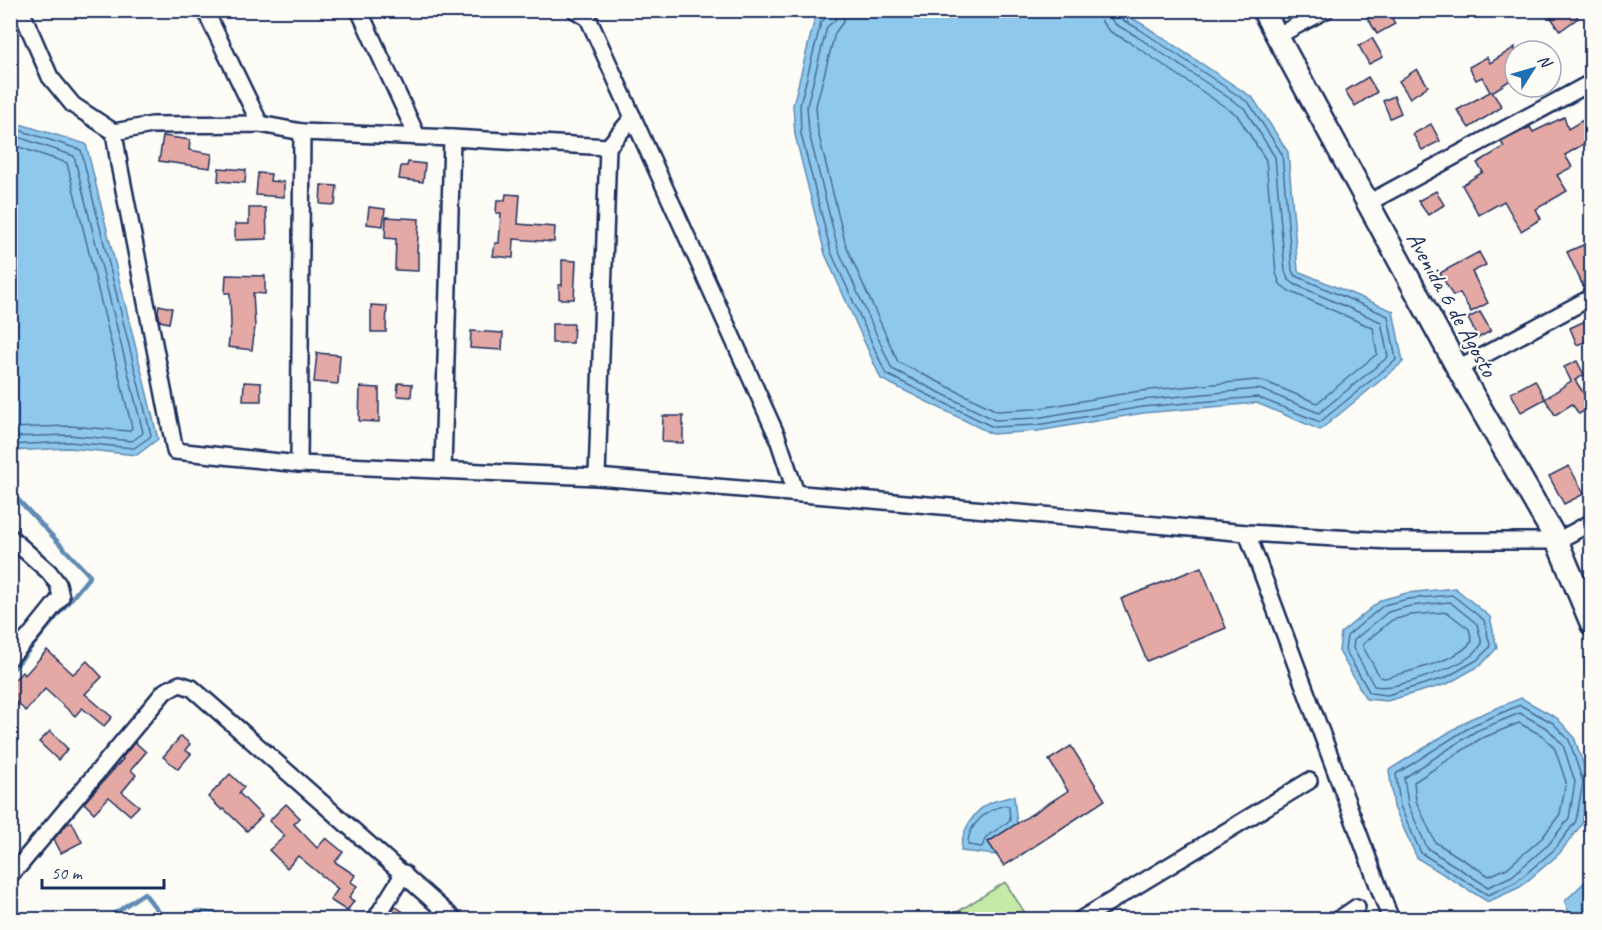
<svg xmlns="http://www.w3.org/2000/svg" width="1602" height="930" font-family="Caveat,sans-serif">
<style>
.green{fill:#c5eaa5;stroke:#708c82;stroke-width:1.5}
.water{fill:#8ec8ed;stroke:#608bb4;stroke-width:1.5}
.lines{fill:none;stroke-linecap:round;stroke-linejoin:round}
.shore{stroke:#496c97;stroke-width:1.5}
.stream{stroke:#608bb4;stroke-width:4.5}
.building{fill:#e4a9a5;stroke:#1b2f5e;stroke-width:1.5}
.street-casing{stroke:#1b2f5e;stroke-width:20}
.secondary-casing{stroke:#1b2f5e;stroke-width:26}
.street{stroke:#fdfcf7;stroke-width:15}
.secondary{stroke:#fdfcf7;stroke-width:21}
.labels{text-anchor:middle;stroke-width:4.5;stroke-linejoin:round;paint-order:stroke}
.street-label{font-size:24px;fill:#1b2f5e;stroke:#fdfcf7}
</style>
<rect width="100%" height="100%" fill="#fdfcf7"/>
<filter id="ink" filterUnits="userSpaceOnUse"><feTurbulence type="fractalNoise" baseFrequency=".0167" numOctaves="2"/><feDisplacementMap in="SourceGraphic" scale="12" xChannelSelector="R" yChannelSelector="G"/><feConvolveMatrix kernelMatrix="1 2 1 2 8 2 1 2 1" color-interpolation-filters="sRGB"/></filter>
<g filter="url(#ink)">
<!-- green -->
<path class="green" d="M1005,882l24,37h-83z"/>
<!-- water -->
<g class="water">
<path d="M826,11l292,-1 24,14 111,74 35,54 10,119 95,40 10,51 -83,68 -63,-27 -114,10 -105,18 -46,3 -111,-55 -56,-125 -30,-119 -2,-30 22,-87z"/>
<path d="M11,123l12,2 63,19 72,295 -21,16 -68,-7 -58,3z"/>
<path d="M1455,588l35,29 7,31 -16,17 -34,19 -60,17 -21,-2 -27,-48 2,-18 40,-33 26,-7z"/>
<path d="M1521,698l36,20 17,19 15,44 -7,43 -23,30 -39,33 -32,15 -71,-44 -23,-51 -5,-37 81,-51z"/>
<path d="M1014,796l3,28 -20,31 -36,-4c0,-20 13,-43 34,-50 6,-2 13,-3 19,-5z"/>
<path d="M1591,876v43h-21l-5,-18z"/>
<path d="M197,910l21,3 4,6h-43z"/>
</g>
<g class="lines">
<!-- shore -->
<g class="shore">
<path d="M829,10l-1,6 -7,6 -21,83 1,29 30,118 55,122 107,53 44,-2 105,-18 115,-10 63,25 76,-62 -8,-44 -94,-41 -2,-5 -10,-116 -33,-51 -110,-74 -20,-11 -2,-4 -1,-4"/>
<path d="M837,10l-2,10 -8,7 -20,79 2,27 29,116 54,120 103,51 41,-2 105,-18 116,-11 5,1 57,23 69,-56 -7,-35 -87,-38 -6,-5 -3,-8 -10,-114 -31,-49 -108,-72 -21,-12 -5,-6 -1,-8"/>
<path d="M846,10l-3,12 -8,11 -19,73 2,26 28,114 52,116 99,49 38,-2 105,-18 116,-11 10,2 51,21 60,-49 -4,-26 -84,-37 -9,-7 -4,-11 -10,-113 -29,-45 -106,-72 -22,-12 -7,-9 -2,-12"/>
<path d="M10,129l12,2 59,19 70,285 -1,2 -16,11 -65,-6 -59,3"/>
<path d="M10,137l11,1 53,18 69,276 -1,2 -10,7 -63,-6 -59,2"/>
<path d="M10,146l9,1 48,16 65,265 -3,3 -59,-5 -60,2"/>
<path d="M1452,595l32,25 6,25 -1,3 -12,12 -32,18 -58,17 -17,-2 -25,-43 2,-14 37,-31 24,-6z"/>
<path d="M1450,602l27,22 5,20c-3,3 -6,8 -10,11 -17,13 -77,36 -98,31l-21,-38 1,-8 34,-28 22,-6z"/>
<path d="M1447,612l22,17 3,12c-14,20 -63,30 -87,37l-5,-1 -17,-30v-3l29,-24 19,-5z"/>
<path d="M1520,705l33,18 16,17 14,42 -7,39 -21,28 -39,33 -28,13 -67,-42 -21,-47 -4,-32 77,-49z"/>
<path d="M1520,713l28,16 15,16 12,37 -6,36 -20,26 -37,32 -24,11 -61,-39 -19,-44 -4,-26 72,-47z"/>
<path d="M1519,723l24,13 12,13 11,33 -6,32 -18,24 -35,30 -18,8 -54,-34 -19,-41 -2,-19 66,-43z"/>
<path d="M1006,805l3,2 1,14 -24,16 -4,10 -14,-2c-1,-20 19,-36 38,-40z"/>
</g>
<!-- stream -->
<g class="stream">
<path d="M10,491l80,85 -80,97"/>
<path d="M105,920l39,-27 21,27"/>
</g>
</g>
<!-- building -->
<g class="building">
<path d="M1375,10h13l7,14 -18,10 -11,-19z"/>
<path d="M1546,10h27l5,8 -18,13z"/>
<path d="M1372,38l11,19 -14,7 -10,-18z"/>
<path d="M1515,47v30l-23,15 10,15 -33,21 -12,-18 33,-18 -8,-15 -6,3 -7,-13 18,-10 3,6z"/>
<path d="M1417,69l11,17 -18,12 -11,-17z"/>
<path d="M1368,77l9,15 -22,14 -10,-15z"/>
<path d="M1394,96l7,17 -11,5 -7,-17z"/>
<path d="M1564,117l4,12 17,-10 7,11v9l-27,16 7,12 -15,8 10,16 -31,18 5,10 -20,12 -17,-30 -25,14 -17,-30 21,-13 -6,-9 27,-16 -3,-5 29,-15 3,5z"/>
<path d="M1431,124l9,17 -18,9 -9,-16z"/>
<path d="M163,136l27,4 -1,10 23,4 -2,14 -51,-7z"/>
<path d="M408,162l17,2 -2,18 -24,-3 2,-13h6z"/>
<path d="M219,168l27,2 -1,13 -27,-2z"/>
<path d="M258,173l13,1 -1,7 14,1v15l-28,-2z"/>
<path d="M321,185l16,1 -2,19 -15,-1z"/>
<path d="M1436,191l8,14 -16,10 -10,-14z"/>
<path d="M506,194l14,1 -2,29 37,3 -1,15 -40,-3 -1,19 -20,-2 2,-13h4l2,-30h-5l1,-13h8z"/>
<path d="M369,207l16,2 -2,17 -16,-2z"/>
<path d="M249,208h17l1,31 -32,1v-16h14z"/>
<path d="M386,217l33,2 -2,33h1v19l-23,-1 1,-31 -11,-1z"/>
<path d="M1583,245l9,19v23l-7,3 -18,-38z"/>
<path d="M1479,252l7,13 -14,7 16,31 -17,9 -11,-19 -7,3 -13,-23z"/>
<path d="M562,260l14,1 -2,38h-15v-14h3z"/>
<path d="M226,275l39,1v18l-12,-1 2,34 -3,23 -24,-3 3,-22 -1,-32h-5z"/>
<path d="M159,305l13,3 -3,15 -9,-2 -2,-10z"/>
<path d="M371,305l16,1 -1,26h-15z"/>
<path d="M1480,312l11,19 -13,7 -10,-20z"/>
<path d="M1585,321l7,18 -15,6 -7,-17z"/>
<path d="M552,324h22l-1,19h-21z"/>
<path d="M471,331l32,2 -1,17 -32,-2z"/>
<path d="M317,353l23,2 -2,29 -24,-2z"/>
<path d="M1577,361l7,14 -9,5 17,26 -13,8 -7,-10 -17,11 -10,-16 26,-18 -7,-14z"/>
<path d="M1535,380l10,19 -24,13 -10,-19z"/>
<path d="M244,382l17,1v18h-18z"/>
<path d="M398,383l14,1 -1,13 -14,-1z"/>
<path d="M360,387l19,1v34l-20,-1z"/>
<path d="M663,416h20v27l-21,-1z"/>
<path d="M1569,466l15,28 -20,10 -15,-28z"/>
<path d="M1201,567l25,61 -79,33 -26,-62z"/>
<path d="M47,650l26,24 14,-13 15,16 -17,17 27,23 -8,9 -22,-18 -7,8 -30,-27 -19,22 -16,-14v-13l12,-12 3,3z"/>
<path d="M50,731l18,18 -10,11 -19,-18z"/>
<path d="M181,736l9,8 -5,6 6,4 -13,15 -15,-12z"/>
<path d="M135,742l11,10 -15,18 5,5 -14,17 17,14 -9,9 -21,-18 -15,16 -10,-10 39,-44 -1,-1z"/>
<path d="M1071,746l34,54 -101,66 -16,-24 80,-51 -19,-31z"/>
<path d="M230,774l14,13 -5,6 23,23 -15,15 -23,-22 -2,1 -14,-13z"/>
<path d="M286,804l14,14 -6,6 23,24 9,-10 17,14 -8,10 20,13 -4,7 6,4 -8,12 5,3 -7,10 -17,-11 8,-11 -40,-33 -11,12 -18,-18 16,-14 -16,-15z"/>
<path d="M72,822l10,20 -21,11 -7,-14 13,-15z"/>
<path d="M395,906l20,14h-28z"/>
</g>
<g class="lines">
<!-- street casing -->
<g class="street-casing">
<g id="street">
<path d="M21,10l29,67 23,28 41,27"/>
<path d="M205,10l55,114"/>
<path d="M359,10l58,126"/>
<path d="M575,10l13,8 189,418 19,57"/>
<path d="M1277,36l49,-26"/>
<path d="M608,147l-156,-9 -150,-6 -42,-8 -108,1 -38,7 5,32 56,287 124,13 298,13 241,20 409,36 144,8h166l35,-19"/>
<path d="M1368,203l224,-121"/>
<path d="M1458,369l134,-72"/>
<path d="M299,464l3,-332"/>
<path d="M443,469l9,-331"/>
<path d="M597,477l11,-330 25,-30"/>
<path d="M1247,533l144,387"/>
<path d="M10,537l39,35 9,12 3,13 -32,40 -19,20"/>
<path d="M10,875l9,-9 146,-175 15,-7 12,4 263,232"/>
<path d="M375,920l29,-47"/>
<path d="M1080,920l229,-139"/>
<path d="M1338,920l19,-13"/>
</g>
</g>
<!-- secondary casing -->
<g class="secondary-casing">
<path id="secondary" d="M1263,10l195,359 99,172 35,84"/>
</g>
<!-- street -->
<use href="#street" class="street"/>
<!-- secondary -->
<use href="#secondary" class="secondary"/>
</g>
</g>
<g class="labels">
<!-- street labels -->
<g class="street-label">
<text transform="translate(1452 304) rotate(61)" y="8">Avenida 6 de Agosto</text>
</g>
</g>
<!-- margin -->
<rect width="1602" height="930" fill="none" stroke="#fdfcf7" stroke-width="36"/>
<rect x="18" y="18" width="1566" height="894" fill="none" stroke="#1b2f5e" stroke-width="2" filter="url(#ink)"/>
<!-- north arrow -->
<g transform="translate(1533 69) rotate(53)"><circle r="28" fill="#fdfcf7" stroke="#a3aaba" stroke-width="1.5"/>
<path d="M0-4.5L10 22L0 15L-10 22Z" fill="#1f6fb2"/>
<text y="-9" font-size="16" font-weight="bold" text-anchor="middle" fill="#1b2f5e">N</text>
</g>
<!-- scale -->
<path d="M42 879v9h122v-9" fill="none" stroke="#1b2f5e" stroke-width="3"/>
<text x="51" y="879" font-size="18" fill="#1b2f5e" stroke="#fdfcf7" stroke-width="4.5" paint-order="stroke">50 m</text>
</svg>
